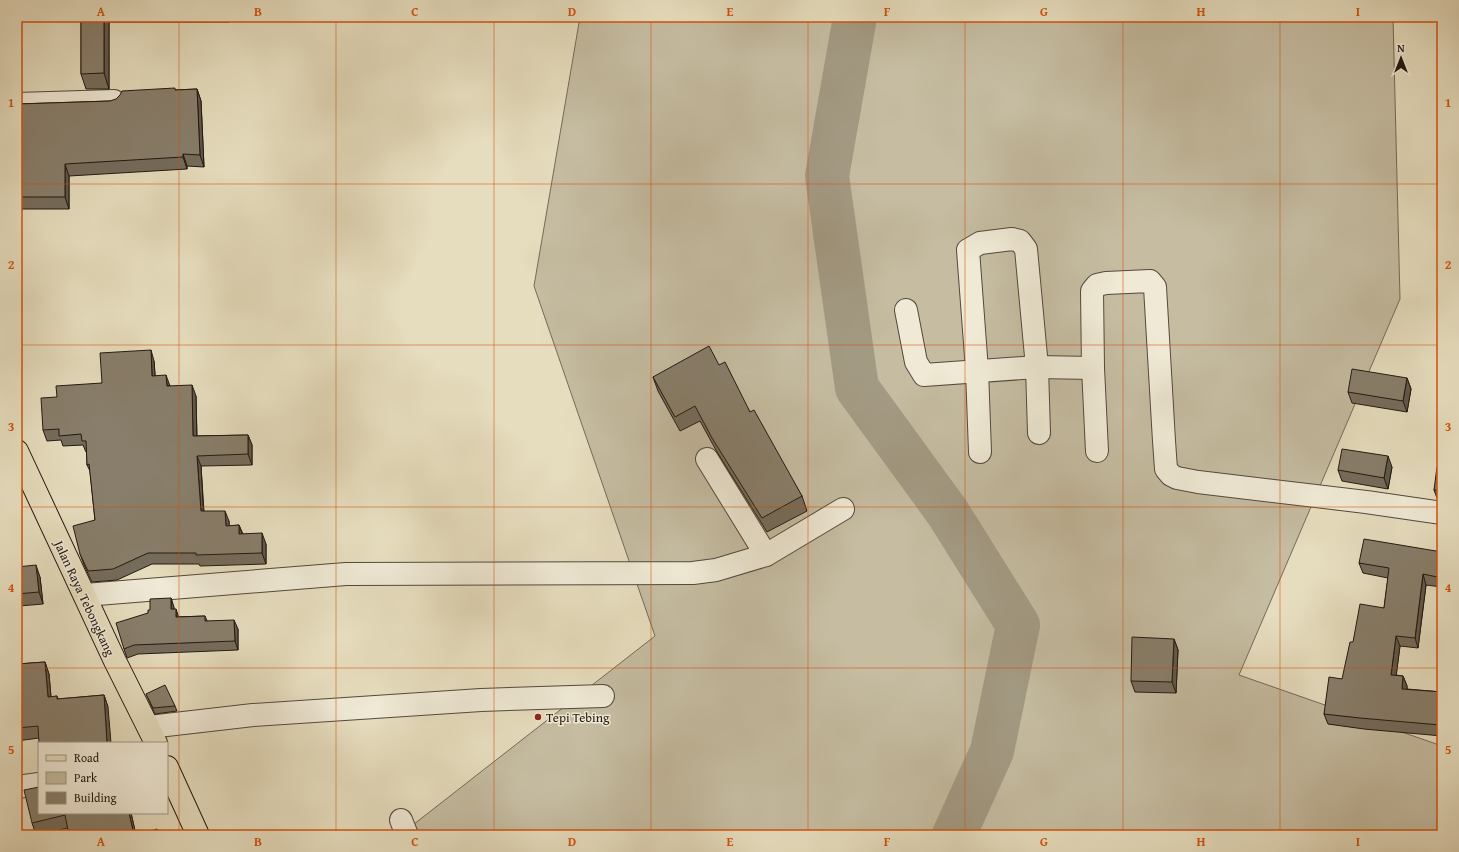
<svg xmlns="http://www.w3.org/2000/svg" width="1459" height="852" font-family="'Gentium Book Plus',serif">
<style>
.green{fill:#c5bca1;stroke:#746a59}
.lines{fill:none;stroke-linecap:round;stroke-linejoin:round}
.river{stroke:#a39a83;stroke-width:44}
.minor-casing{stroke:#53493c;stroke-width:24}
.major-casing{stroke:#221811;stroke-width:24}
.minor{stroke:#efe9d5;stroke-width:22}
.major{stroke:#e6ddbe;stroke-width:22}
.wall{fill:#756c5c;stroke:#221811}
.shaded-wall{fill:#5f584b;stroke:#221811}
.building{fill:#887e6b;stroke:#221811}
.grid{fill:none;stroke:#d4520c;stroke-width:1;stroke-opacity:0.55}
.poi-dot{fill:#8f2418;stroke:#efe9d5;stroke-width:1.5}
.labels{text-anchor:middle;stroke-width:3;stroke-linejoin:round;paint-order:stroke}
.street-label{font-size:13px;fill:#221811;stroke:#efe9d5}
.poi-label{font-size:13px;fill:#221811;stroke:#efe9d5;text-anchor:start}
.neatline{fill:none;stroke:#d4520c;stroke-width:1.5}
.grid-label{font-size:13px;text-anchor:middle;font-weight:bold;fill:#d4520c}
</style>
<rect width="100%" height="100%" fill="#e6ddbe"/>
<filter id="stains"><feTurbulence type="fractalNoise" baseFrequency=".005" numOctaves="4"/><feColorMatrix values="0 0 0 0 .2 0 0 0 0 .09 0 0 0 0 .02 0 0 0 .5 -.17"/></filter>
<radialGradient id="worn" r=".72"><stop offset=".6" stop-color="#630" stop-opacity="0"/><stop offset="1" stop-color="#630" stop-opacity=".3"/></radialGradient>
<!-- green -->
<path class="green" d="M580,17h813l7,282 -161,376 203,71v89h-1042l255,-199 -121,-350z"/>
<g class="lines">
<!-- river -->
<path class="river" d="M855,17l-28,159 30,212 91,125 70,112 -26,126 -38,84"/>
<!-- minor casing -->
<g class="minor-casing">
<g id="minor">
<path d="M17,104l97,-3"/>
<path d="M906,310l10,52 8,13 113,-8 56,1"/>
<path d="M1097,451l-4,-83 -1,-77 5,-6 9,-2 44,-2 5,6 9,154 2,28 5,6 6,3 21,4 168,20 76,11"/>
<path d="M980,452l-3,-82 -9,-120 12,-7 32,-4 8,2 6,8 11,118 2,66"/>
<path d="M707,459l59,96"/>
<path d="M85,595l261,-21 347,-1 23,-3 50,-15 77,-46"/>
<path d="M149,727l104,-12 228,-15 122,-4"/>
<path d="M17,787l22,-3"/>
<path d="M401,820l6,15"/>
</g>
</g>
<!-- major casing -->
<g class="major-casing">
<g id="major">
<path d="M17,451l98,210 41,82"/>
<path d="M167,767l31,68"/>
</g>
</g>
<!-- minor -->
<use href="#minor" class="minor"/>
<!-- major -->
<use href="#major" class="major"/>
</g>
<!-- wall -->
<g class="wall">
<path d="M17,17h212v5h-120v67h-23l-5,-15v-53h-64z"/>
<path d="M197,89l4,12 3,66 -17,-1v3l-118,7v33h-52v-105l93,-3 65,-11z"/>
<path d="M154,361l1,15 15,10 26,10 1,40 51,-1 4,10v20l-51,1 3,45 25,10v5l10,-1 4,9 23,10v20l-66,2 -1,-2h-47l-35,16 -25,2 -8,-17 -4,-11 15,-34 -5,-49 -3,-6v-13h-1l-3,-7 -20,1 -2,-6 -14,1 -4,-11 14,-33 45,-14z"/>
<path d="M719,365l31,47 52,84 5,15 -40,21 -50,-80 -17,-31 -20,10 -22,-40 -5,-14z"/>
<path d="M1407,378l4,11 -4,23 -55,-9 -4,-11z"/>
<path d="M1392,467l-4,22 -46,-8 -4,-11z"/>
<path d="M1442,468v31l-5,-1 -3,-8z"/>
<path d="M1442,552v35l-16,-2 -8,63 -18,-2 -4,29 7,1 4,10v3l35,3v44l-78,-7 -36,-5 -4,-10 18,-35 42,-71 4,-30 -25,-5 -4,-10z"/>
<path d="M17,567l23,10 3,27 -24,2 2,29h-4z"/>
<path d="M171,598l3,11 4,8 27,-1 2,5 31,8v21l-100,4 -11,4 -3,-9 26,-39z"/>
<path d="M1174,639l4,11 -2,43 -41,-1 -4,-11z"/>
<path d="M45,662l4,12 2,23 6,-1 1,3 46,-4 4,12 -69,31 -22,3v-77z"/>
<path d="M146,694l29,12 2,5 -22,3z"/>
<path d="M39,813h92l5,22h-67l-1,-7 -32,7 -4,-12z"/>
</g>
<!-- shaded-wall -->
<g class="shaded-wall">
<path d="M104,17h4l1,5v67l-5,-16z"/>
<path d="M227,17h2v5z"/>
<path d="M197,89l4,12 3,66 -4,-12z"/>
<path d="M183,154l4,12v3l-4,-12z"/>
<path d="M65,164l4,12v33l-4,-12z"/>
<path d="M151,350l3,11 2,25 -4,-10z"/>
<path d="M166,375l4,11h-3z"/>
<path d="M1407,378l4,11 -4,23 -4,-11z"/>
<path d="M192,385l4,11 1,51 -4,-11z"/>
<path d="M248,435l4,10v20l-4,-11z"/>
<path d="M197,456l4,10 3,56 -3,-11z"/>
<path d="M1388,456l4,11 -4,22 -4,-11z"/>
<path d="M225,511l4,10 1,15 -4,-10z"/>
<path d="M239,525l4,11 -4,-2z"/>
<path d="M262,533l4,11v20l-4,-11z"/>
<path d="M36,565l4,12 3,27 -4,-12z"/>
<path d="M1423,574l3,11 -8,63 -3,-10z"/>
<path d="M171,598l3,9 1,11 -4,-9z"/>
<path d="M17,601l2,5 2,29 -4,-12z"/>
<path d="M176,609l3,9 -3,-1z"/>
<path d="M234,620l4,9v21l-3,-9z"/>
<path d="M1396,636l4,10 -5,39 -4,-10z"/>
<path d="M1174,639l4,11 -2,43 -4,-11z"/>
<path d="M45,662l4,12 3,35 -4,-12z"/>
<path d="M1403,676l4,10 -1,13 -4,-10z"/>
<path d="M104,695l4,12 3,36h-4z"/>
<path d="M1442,701v31l-2,-7z"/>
<path d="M129,813h2l5,22h-2z"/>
</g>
<!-- building -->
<g class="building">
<path d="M81,17h23v56l-23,1z"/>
<path d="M175,88v2l22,-1 3,66 -17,-1v3l-118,7v33h-48v-93l93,-3 6,-2 4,-4 2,-4z"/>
<path d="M709,346l10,19 6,-3 25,50 4,-2 48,86 -40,22 -50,-80 -17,-32 -20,11 -22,-40z"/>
<path d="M151,350l1,26 14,-1 1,11 25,-1 1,51 55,-1v19l-51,2 4,55h24l1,15 13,-1v9l23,-1v20l-66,2v-2h-48l-35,16 -25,2 -8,-17 -7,-28 22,-6 -6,-56 -2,1 -1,-24h-4l-1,-7 -22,2v-7l-16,1 -2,-32 16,-1 -1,-11 46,-3 -2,-30z"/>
<path d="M1352,369l55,9 -4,23 -55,-9z"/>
<path d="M1342,449l46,7 -4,22 -46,-8z"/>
<path d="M1437,467l5,1v23l-8,-1z"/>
<path d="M1364,539l78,13v26l-19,-4 -8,64 -19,-2 -5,39 12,1 -1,13 40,3v9l-2,24 -80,-7 -36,-4 5,-37 13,2 8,-37h3l7,-38 24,4 5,-40 -30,-5z"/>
<path d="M36,565l3,27 -22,2v-27z"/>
<path d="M171,598v11h5v8l29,-1v5l29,-1 1,21 -101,4 -10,4 -8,-26 32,-10v-3h2v-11z"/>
<path d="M1132,637l42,2 -2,43 -41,-1z"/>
<path d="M45,662l3,35 9,-1v3l47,-4 3,48h-68l-1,-17 -21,2v-64z"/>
<path d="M165,685l10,21 -22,2 -7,-14z"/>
<path d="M39,787v26h90l5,22h-65l-4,-20 -33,8 -8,-33z"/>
<path d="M157,829l3,6h-22z"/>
</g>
<!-- grid -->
<path class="grid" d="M179,17v818M336,17v818M494,17v818M651,17v818M808,17v818M965,17v818M1123,17v818M1280,17v818M17,184h1425M17,345h1425M17,507h1425M17,668h1425"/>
<!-- markers -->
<circle class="poi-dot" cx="538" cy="717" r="4"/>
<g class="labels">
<!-- street labels -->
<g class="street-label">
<text transform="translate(85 598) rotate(65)" y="5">Jalan Raya Tebongkang</text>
</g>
<!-- poi labels -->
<g class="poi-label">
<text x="546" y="722">Tepi Tebing</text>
</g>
</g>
<!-- margin -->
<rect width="1459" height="852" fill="none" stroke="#e6ddbe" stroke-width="44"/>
<!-- legend -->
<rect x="38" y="742" width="130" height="72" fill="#efe9d5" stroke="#9d9587"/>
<rect x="46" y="755" width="20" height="6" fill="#e6ddbe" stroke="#9d9587"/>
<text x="74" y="762" font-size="12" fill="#221811">Road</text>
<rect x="46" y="772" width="20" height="12" fill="#c5bca1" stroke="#9d9587"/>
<text x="74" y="782" font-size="12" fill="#221811">Park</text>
<rect x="46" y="792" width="20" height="12" fill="#887e6b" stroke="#9d9587"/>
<text x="74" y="802" font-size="12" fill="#221811">Building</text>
<!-- north arrow -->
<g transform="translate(1401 58)" stroke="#efe9d5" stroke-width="3" paint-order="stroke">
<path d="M0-3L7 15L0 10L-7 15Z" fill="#221811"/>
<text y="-6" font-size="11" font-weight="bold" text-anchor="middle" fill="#221811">N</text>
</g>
<rect x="22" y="22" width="1415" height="808" class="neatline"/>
<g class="grid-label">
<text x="101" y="16">A</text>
<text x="258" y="16">B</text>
<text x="415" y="16">C</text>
<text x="572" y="16">D</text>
<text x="730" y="16">E</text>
<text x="887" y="16">F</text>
<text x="1044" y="16">G</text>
<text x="1201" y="16">H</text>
<text x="1358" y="16">I</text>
<text x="11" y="107">1</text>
<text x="1448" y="107">1</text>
<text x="11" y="269">2</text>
<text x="1448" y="269">2</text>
<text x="11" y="431">3</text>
<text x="1448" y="431">3</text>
<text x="11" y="592">4</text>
<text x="1448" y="592">4</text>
<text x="11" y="754">5</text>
<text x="1448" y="754">5</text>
<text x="101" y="846">A</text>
<text x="258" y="846">B</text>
<text x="415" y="846">C</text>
<text x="572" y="846">D</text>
<text x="730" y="846">E</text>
<text x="887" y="846">F</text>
<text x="1044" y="846">G</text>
<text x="1201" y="846">H</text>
<text x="1358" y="846">I</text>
</g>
<rect width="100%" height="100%" filter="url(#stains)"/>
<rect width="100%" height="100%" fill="url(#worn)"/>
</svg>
